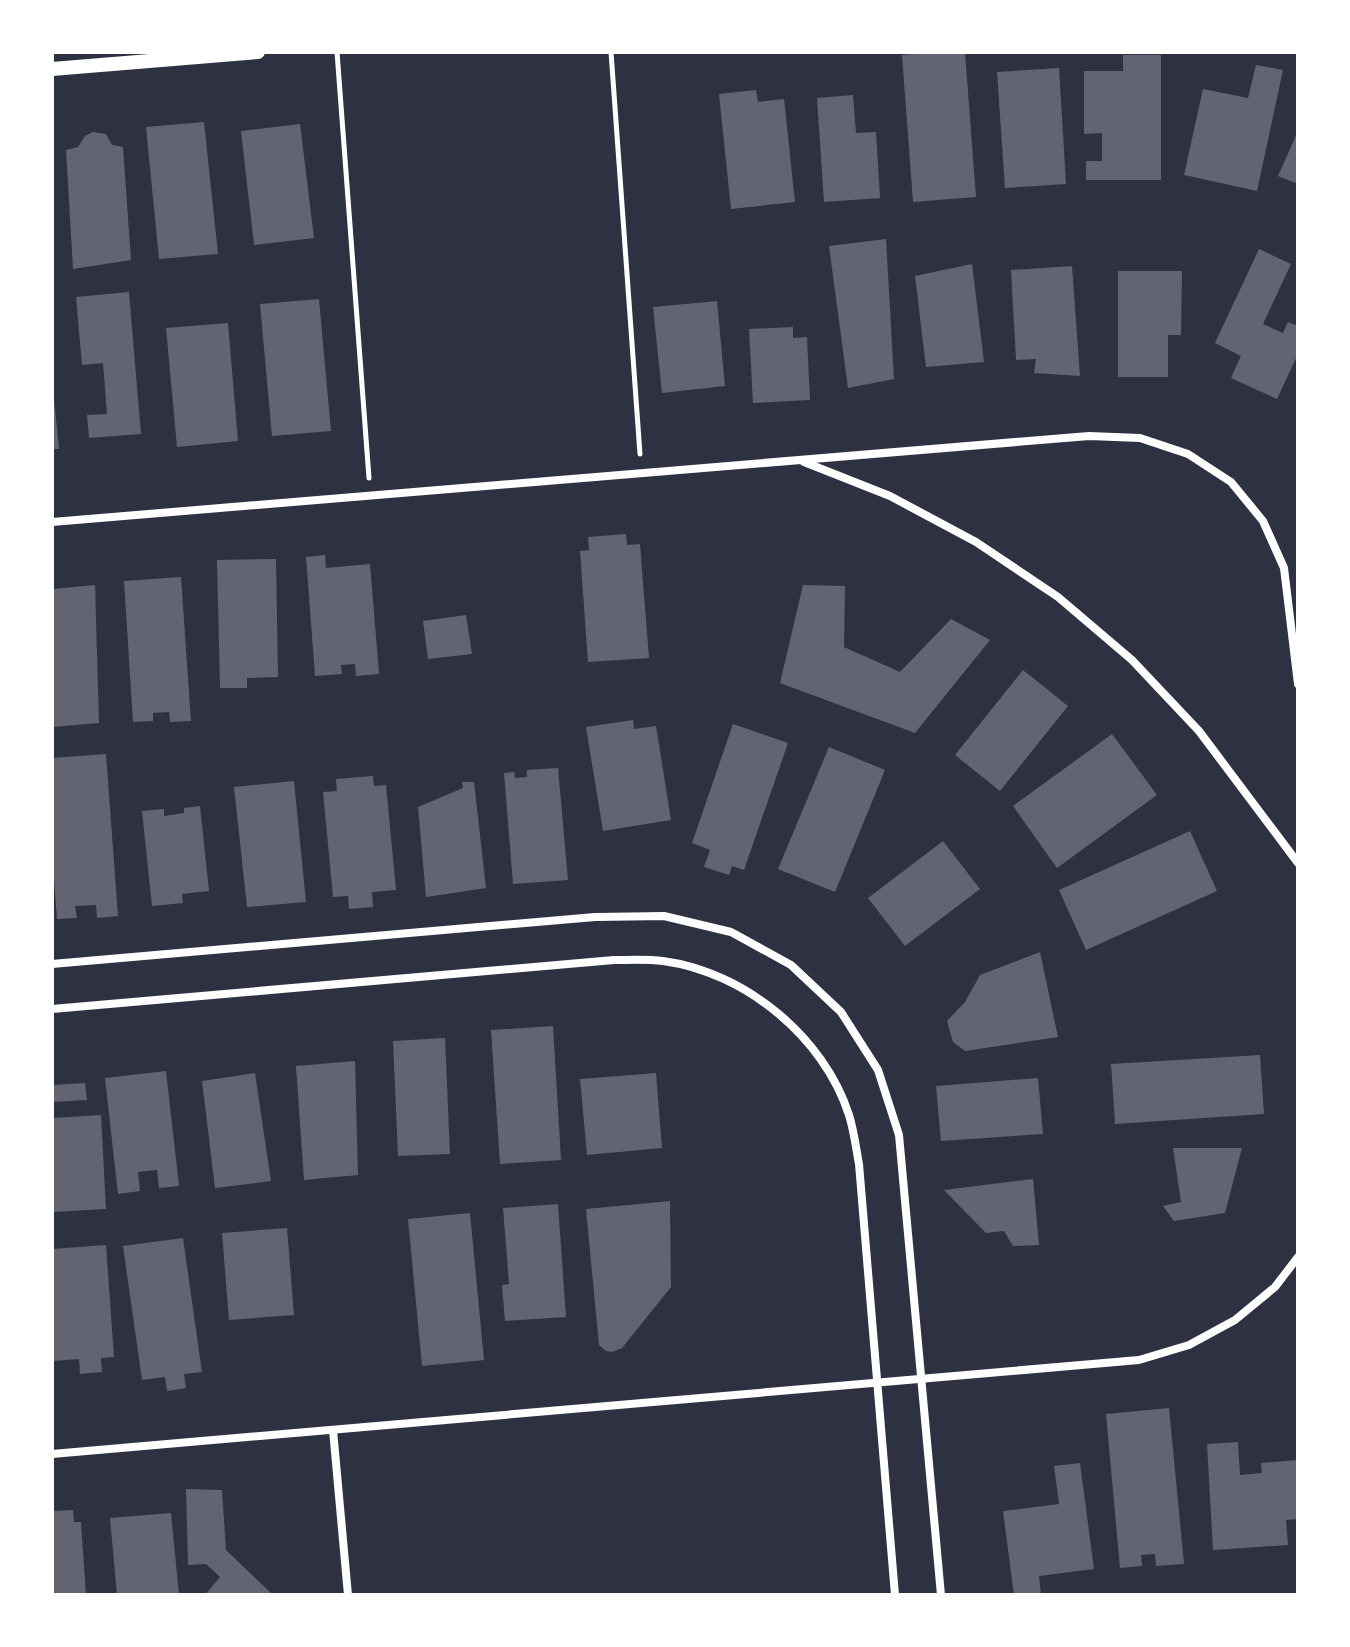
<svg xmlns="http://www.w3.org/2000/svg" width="1350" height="1647" font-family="'Noto Sans',sans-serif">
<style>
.building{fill:#626471}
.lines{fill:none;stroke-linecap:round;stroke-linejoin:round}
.path{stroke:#fff;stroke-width:5}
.minor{stroke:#fff;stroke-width:8}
.tertiary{stroke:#fff;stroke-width:14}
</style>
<rect width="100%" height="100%" fill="#2d3142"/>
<!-- building -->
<g class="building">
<path d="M938,52h27l11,145 -63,5 -11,-147z"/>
<path d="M1123,55h38v125h-75v-19h16v-28l-18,1v-63h39z"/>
<path d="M1256,65l27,5 -26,121 -73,-16 19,-86 45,9z"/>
<path d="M1059,68l7,116 -61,4 -8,-116z"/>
<path d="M756,90l2,12 26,-3 11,103 -64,7 -12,-115z"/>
<path d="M853,95l3,38 20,-1 4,66 -56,4 -7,-104z"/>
<path d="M204,122l14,132 -59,5 -13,-132z"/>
<path d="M300,124l14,114 -60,7 -13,-114z"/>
<path d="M1298,131v53l-20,-8z"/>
<path d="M93,132l13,2 6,11 11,2 8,113 -58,9 -7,-119 12,-3 7,-11z"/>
<path d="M886,239l8,140 -46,9 -19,-142z"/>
<path d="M1259,249l32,15 -28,60 20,9 5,-11 10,4v28l-21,45 -46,-21 10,-22 -26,-13z"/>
<path d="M972,264l12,98 -58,5 -11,-91z"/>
<path d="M1072,266l8,110 -46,-3 2,-14 -20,1 -5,-90z"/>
<path d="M1118,271h64l-1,64h-13v42h-50z"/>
<path d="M129,292l12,142 -52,4 -2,-23 20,-1 -4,-51 -21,2 -6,-68z"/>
<path d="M319,299l12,132 -59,5 -12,-132z"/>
<path d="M717,301l8,85 -63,7 -9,-86z"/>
<path d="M228,323l10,118 -61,6 -11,-119z"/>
<path d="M793,327v11l14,-1 3,63 -57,3 -4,-74z"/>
<path d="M52,398h2l5,51h-7z"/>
<path d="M626,534l1,11 13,-1 9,114 -61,4 -8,-111 9,-1 -1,-13z"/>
<path d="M325,555l1,13 44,-4 9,110 -23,2 -1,-12 -14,1 1,9 -27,2 -9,-119z"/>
<path d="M276,559l2,118 -31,1v10h-27l-3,-128z"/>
<path d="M181,577l10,144 -21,1 -1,-10 -16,1v8l-20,1 -9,-141z"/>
<path d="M95,585l4,138 -47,4v-138z"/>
<path d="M803,585l42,1 -1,61 56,25 51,-53 39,21 -75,93 -135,-50z"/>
<path d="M466,615l6,39 -44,5 -5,-38z"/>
<path d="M1023,670l45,36 -68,85 -45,-36z"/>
<path d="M633,720l1,9 22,-3 15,94 -68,11 -17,-104z"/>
<path d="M733,724l55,19 -44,127 -12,-4 -3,9 -25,-8 6,-17 -18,-7z"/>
<path d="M1112,734l45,61 -100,73 -44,-62z"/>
<path d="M829,747l56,23 -50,122 -57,-23z"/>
<path d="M106,754l12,162 -21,2 -1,-13 -21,1 2,12 -20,1 -5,-67v-94z"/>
<path d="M558,768l10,112 -55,4 -9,-111 10,-1 1,6 12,-1v-7z"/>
<path d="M373,776l1,10 12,-1 10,105 -24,2 1,15 -24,2 -1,-13 -15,1 -10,-105 14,-1 -1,-12z"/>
<path d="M294,781l12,121 -59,5 -13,-120z"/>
<path d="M462,782h12l12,106 -60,9 -8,-90 45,-19z"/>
<path d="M200,806l9,85 -27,3 1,9 -31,3 -10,-95 22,-2v7l20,-3v-5z"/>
<path d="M1190,831l27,60 -131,59 -27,-60z"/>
<path d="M943,841l37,48 -75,57 -37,-48z"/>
<path d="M1040,952l18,85 -93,14 -12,-9 -6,-21 18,-19 15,-27z"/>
<path d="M553,1026l8,134 -61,4 -9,-134z"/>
<path d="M445,1038l5,116 -52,2 -5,-115z"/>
<path d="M1260,1055l4,59 -149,10 -4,-60z"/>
<path d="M355,1061l3,114 -54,5 -8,-114z"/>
<path d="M166,1071l13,115 -20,2 -2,-18 -19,2 2,19 -22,3 -13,-116z"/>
<path d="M255,1073l16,108 -56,7 -13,-107z"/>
<path d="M656,1073l6,75 -75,7 -7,-76z"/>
<path d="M1038,1078l5,56 -102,7 -5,-55z"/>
<path d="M85,1083l2,17 -35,2v-17z"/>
<path d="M101,1115l5,94 -54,3v-94z"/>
<path d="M1173,1148h69l-17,65 -51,8 -11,-15 18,-4z"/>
<path d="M1033,1179l6,66 -26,1 -9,-15 -18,2 -42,-43z"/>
<path d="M670,1201l1,86 -49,61 -10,4 -6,-1 -7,-6 -13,-136z"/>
<path d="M558,1204l8,113 -61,4 -3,-36 7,-1 -6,-76z"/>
<path d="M470,1213l14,147 -62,6 -14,-147z"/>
<path d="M287,1228l7,87 -65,5 -7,-87z"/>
<path d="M183,1238l19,134 -18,2 2,14 -19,3 -2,-14 -23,3 -19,-134z"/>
<path d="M106,1245l8,112 -13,1 1,14 -22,2 -1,-15 -26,2 -1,-112z"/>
<path d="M1169,1408l15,156 -28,2 -1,-12 -14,1 1,11 -22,2 -14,-154z"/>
<path d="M1238,1442l2,33 22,-2 -1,-10 37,-3v59l-12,1 2,25 -75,5 -6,-106z"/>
<path d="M1080,1463l14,106 -55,7 2,19h-27l-11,-84 56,-7 -5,-38z"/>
<path d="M186,1489l36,1 4,60 47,45h-68l15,-18 -14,-13 -18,1z"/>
<path d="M73,1510l1,12h7l5,73h-34v-84z"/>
<path d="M171,1513l8,82h-62l-7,-77z"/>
</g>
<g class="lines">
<!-- path -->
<g class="path">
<path d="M337,52l32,426"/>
<path d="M611,52l29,402"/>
</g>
<!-- minor -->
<g class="minor">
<path d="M804,462l86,34 86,46 82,55 74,63 67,71 99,132"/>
<path d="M52,522l1037,-86 51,2 48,16 43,28 32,39 21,47 14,116"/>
<path d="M52,964l543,-47 69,-1 67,16 60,33 50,47 37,58 21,65 42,460"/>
<path d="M52,1009l562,-49c16,0 33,-1 49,1 82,11 161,76 186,154 5,16 7,33 10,49l36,431"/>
<path d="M333,1430l15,165"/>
<path d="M52,1454l1087,-94 50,-15 46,-25 40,-33 23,-30"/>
</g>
<!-- tertiary -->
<path class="tertiary" d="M52,69l206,-17"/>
</g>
<!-- border -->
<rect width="1350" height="1647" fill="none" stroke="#ffffff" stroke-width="108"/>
</svg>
